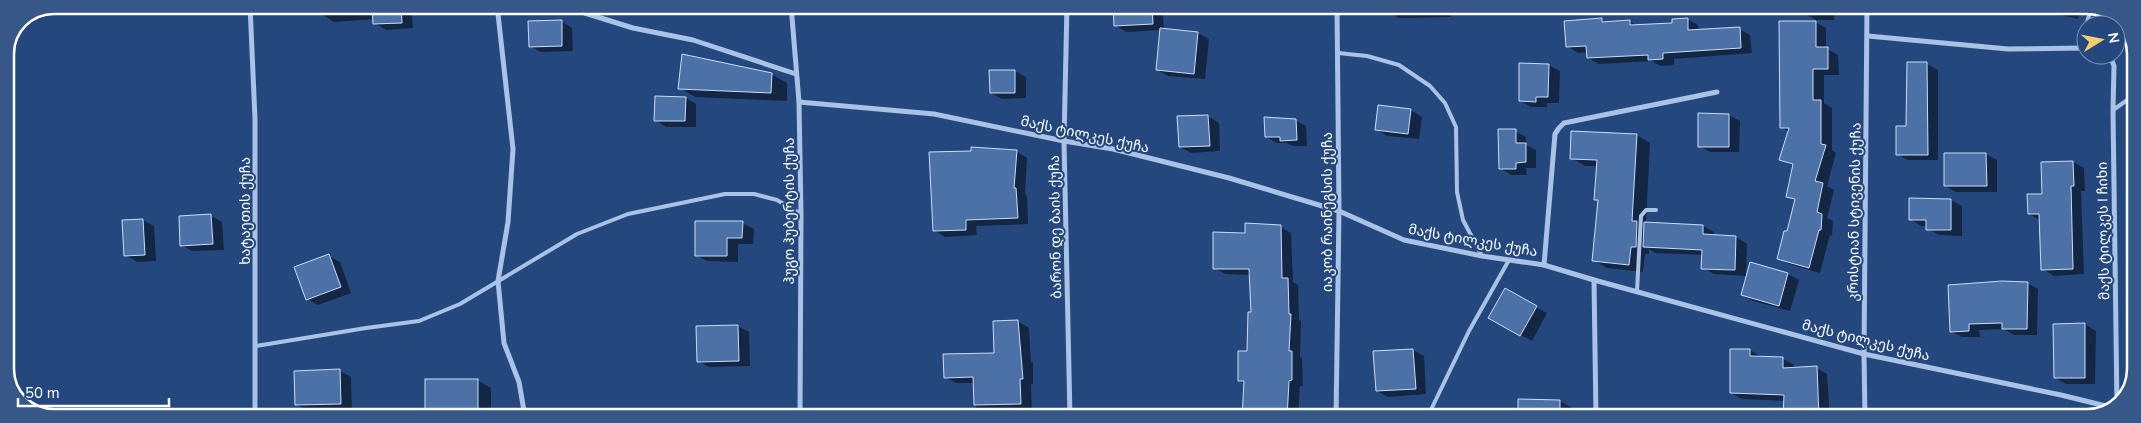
<svg xmlns="http://www.w3.org/2000/svg" width="2141" height="423" font-family="'Nunito Sans','Noto Sans Georgian',sans-serif">
<style>
.shadow{fill:#0007}
.building{fill:#4c71a7;stroke:#ccddf5}
.lines{fill:none;stroke-linecap:round;stroke-linejoin:round}
.service{stroke:#a9c2e6;stroke-width:4}
.minor{stroke:#a9c2e6;stroke-width:5}
.labels{text-anchor:middle;stroke-width:4;stroke-linejoin:round;paint-order:stroke}
.street-label{font-size:14px;fill:#fff;stroke:#24487e}
.rim{fill:none;stroke:#fff;stroke-width:2.5}
</style>
<rect width="100%" height="100%" fill="#24487e"/>
<!-- shadow -->
<g class="shadow">
<path d="M322,5h89l2,23 -27,2 -11,-7 -1,-4 -40,3 -11,-7z"/>
<path d="M1114,5h48l2,25 34,3 11,6 -4,40 -37,-3 -11,-6 4,-40 -35,2 -11,-7z"/>
<path d="M1383,6h68v11l-52,1 -16,-9z"/>
<path d="M1806,6h28v14h-18l-10,-6z"/>
<path d="M1994,6h32v3l-25,1z"/>
<path d="M2036,6h44l-2,13 -31,-7z"/>
<path d="M1601,19l7,4 21,-2 9,5 35,-2 14,-5 11,6 1,6 40,-2 11,6 2,18 -78,6v6l-14,1 -8,-5 -53,3 -11,-6 -1,-6 -9,1 -11,-7z"/>
<path d="M561,21l11,7 1,23 -32,1 -11,-6z"/>
<path d="M1815,22l11,6v20l12,7 1,20h-15v28l8,5v42l4,3 -9,33 7,4 -7,28 6,3 -1,15 -2,-1 -10,38 -31,-9 -11,-6 10,-25 8,-32 -9,-5 7,-30 -13,-6 8,-28 -8,-5z"/>
<path d="M1927,64l11,6v90h-30l-11,-6z"/>
<path d="M1549,65l11,6 -1,32h-12v4h-16l-11,-6z"/>
<path d="M1015,71l11,6v21l-24,1 -11,-6z"/>
<path d="M771,74l16,9v18l-92,-4 -15,-9z"/>
<path d="M686,98l10,6v23h-30l-11,-7z"/>
<path d="M1411,110l11,7 -3,22 -32,-3 -11,-7z"/>
<path d="M1729,115l11,6 -1,31h-29l-11,-6z"/>
<path d="M1208,116l11,7 1,28 -29,2 -11,-6z"/>
<path d="M1295,120l11,6 1,20h-14l-7,-3h-9l-11,-6z"/>
<path d="M1515,131l11,6v8l10,5v18h-10l1,7h-16l-11,-7z"/>
<path d="M1637,135l13,8 -4,80 57,3 11,6v4l22,1 11,7 -1,32 -32,-2 -11,-6v-13l-48,-2 -6,-4v5h-4l-2,18 -36,-4 -14,-8 6,-59 -3,-2 2,-33h-13l-14,-8z"/>
<path d="M1016,151l11,7 -2,36 2,2 1,28 -52,2 1,9 -32,2 -11,-7z"/>
<path d="M1945,154h41l11,6v32h-41l-11,-6z"/>
<path d="M2073,162l11,6 1,23h-4l3,83 -30,2 -11,-7 -3,-49 -11,-6 15,-19 -1,-32z"/>
<path d="M1910,200h41l11,6v30l-23,-1 -11,-6v-3h-7l-11,-7z"/>
<path d="M211,216l11,6 2,28 -32,1 -11,-6 -1,-28z"/>
<path d="M143,220l11,6 2,35 -19,1 -11,-7z"/>
<path d="M742,223l12,6 -1,15h-15v18l-31,-1 -11,-6z"/>
<path d="M1280,227l11,6 2,49 5,3 1,35 2,1 -1,36 2,1 1,28h-3l-2,32 -55,-1 2,-33 -5,-3 8,-29 4,-39 -1,-38 -26,-1 -11,-6 32,-34z"/>
<path d="M329,256l11,6 11,31 -33,12 -11,-6z"/>
<path d="M1751,263l37,11 11,6 -9,31 -37,-10 -11,-7z"/>
<path d="M2027,283l11,6 -1,46h-23l-10,-6 -25,1 1,7h-18l-11,-6z"/>
<path d="M1505,290l42,23 -15,28 -42,-23z"/>
<path d="M1018,321l11,7 2,34 2,1v21h-2l1,34h-56l-1,-35h-19l-11,-6 50,-23 -1,-32z"/>
<path d="M2085,324l11,7 -1,53h-29l-11,-6z"/>
<path d="M738,326l11,6 1,34 -41,1 -11,-6z"/>
<path d="M1413,350l11,6 2,38 -38,3 -11,-6z"/>
<path d="M1750,350l11,7 22,2 11,6 -1,4 23,-1 11,6 3,44h-45v-17l-43,-2 -11,-6z"/>
<path d="M340,371l11,6 1,33 -45,1 -11,-7 -1,-32z"/>
<path d="M477,380l14,8v29h-59l-6,-3z"/>
<path d="M1519,401h41l16,9v8h-57z"/>
</g>
<!-- building -->
<g class="building">
<path d="M372,5h29l1,18 -29,1z"/>
<path d="M1113,5h39l1,19 -39,2z"/>
<path d="M1602,18v4l28,-2v5l42,-2v-4l16,-1v12l52,-3 1,21 -78,5v6l-15,1v-5l-61,3 -1,-12 -20,1 -2,-26z"/>
<path d="M562,20v26l-33,1 -1,-26z"/>
<path d="M1779,21h37v26h12v22h-15v31h8v44l5,1 -11,36 8,2 -6,29 5,2 -1,16h-2l-10,38 -32,-9 7,-28h3l8,-32 -9,-2 7,-33 -14,-4 10,-32h-9z"/>
<path d="M1160,28l38,4 -4,42 -38,-4z"/>
<path d="M682,54l90,19 -1,20 -93,-4z"/>
<path d="M1907,62h20l1,93h-32v-29h10z"/>
<path d="M1519,63l30,1 -1,33h-12v5l-17,-1z"/>
<path d="M989,70h26v23h-25z"/>
<path d="M655,96l31,1 -1,24h-31z"/>
<path d="M1378,105l33,4 -3,25 -33,-4z"/>
<path d="M1698,113l31,1v33h-31z"/>
<path d="M1208,115l2,31 -31,1 -2,-31z"/>
<path d="M1264,117l32,2 1,21 -17,1v-4h-15z"/>
<path d="M1498,129h18v14h10v19l-10,1v6h-17z"/>
<path d="M1571,131l66,3 -5,87h5l-1,26h-5l-2,18 -37,-4 6,-61h-4l3,-40 -27,-1z"/>
<path d="M971,147l46,3 -3,38h2l2,30 -52,2v10l-33,1 -4,-79 42,-1z"/>
<path d="M1944,153h42l1,33h-43z"/>
<path d="M2073,161l1,25h-3l2,83 -32,1 -2,-56h-11l-1,-20h15l-1,-32z"/>
<path d="M1909,198l42,1v31h-25v-10h-17z"/>
<path d="M211,214l2,30 -33,2 -1,-30z"/>
<path d="M143,219l2,36 -21,1 -2,-36z"/>
<path d="M695,221h48l-1,17h-15v18h-32z"/>
<path d="M1644,222l59,3v9l33,2 -1,34 -34,-1 1,-19 -59,-3z"/>
<path d="M1245,223l36,2 1,53h6l1,36h2l-2,37h3v29l-3,1 -2,37h-45l2,-37h-6v-30h9l1,-39h3l-2,-43h-36v-37l32,1z"/>
<path d="M329,254l12,33 -35,13 -12,-33z"/>
<path d="M1750,262l38,11 -9,33 -38,-11z"/>
<path d="M2002,281l26,1 -1,47h-25v-6l-33,1v7l-19,1 -2,-47z"/>
<path d="M1505,288l32,18 -17,30 -32,-18z"/>
<path d="M1018,320l5,59h-3l1,25 -47,1 -1,-28 -29,1 -1,-24 51,-1 -1,-32z"/>
<path d="M2085,323v55h-31l-1,-54z"/>
<path d="M738,325l1,36 -42,1 -1,-36z"/>
<path d="M1413,349l3,40 -40,2 -3,-40z"/>
<path d="M1730,349h20v7l33,1v11l34,-2 2,52h-36l1,-23 -54,-2z"/>
<path d="M340,369l1,35 -46,1 -1,-34z"/>
<rect x="425" y="379" width="53" height="36"/>
<path d="M1518,399l42,1v18h-42z"/>
</g>
<g class="lines">
<!-- service -->
<g class="service">
<path d="M2086,25l6,-19"/>
<path d="M2083,48l3,-23"/>
<path d="M1338,53l29,3 32,9 31,21 15,17 11,24 1,65 6,28 19,36"/>
<path d="M2113,110l23,-16"/>
<path d="M1637,291l4,-75 5,-6h10"/>
<path d="M256,346l110,-18 53,-7 41,-17 117,-70 51,-20 97,-20h29l23,6 24,14"/>
<path d="M1427,418l42,-87 40,-71"/>
</g>
<!-- minor -->
<g class="minor">
<path d="M250,5l5,114v298"/>
<path d="M497,5l16,144 -5,73 -10,59 6,62 15,39 5,29 -1,6"/>
<path d="M559,5l74,23 60,12 103,34"/>
<path d="M791,5l8,97 2,112 -1,203"/>
<path d="M1067,5l-3,136 6,277"/>
<path d="M1868,36l140,13 78,-1"/>
<path d="M2110,55l4,11 -1,44 4,297"/>
<path d="M799,102l135,12 130,27 49,8 116,29 110,33 65,29 78,16 62,9 50,15 270,74 197,41 53,13"/>
<path d="M1544,265l11,-131 4,-6 5,-5 153,-31"/>
<path d="M1594,280l2,138"/>
<path d="M1336,418l3,-207 -2,-205"/>
<path d="M1865,418l-1,-64 3,-348"/>
</g>
</g>
<g class="labels">
<!-- street labels -->
<g class="street-label">
<text transform="translate(1085 134) rotate(12)" y="5">მაქს ტილკეს ქუჩა</text>
<text transform="translate(245 211) rotate(-90)" y="5">ხატაეთის ქუჩა</text>
<text transform="translate(789 211) rotate(-90)" y="5">ჰუგო ჰუბერტის ქუჩა</text>
<text transform="translate(1327 212) rotate(-90)" y="5">იაკობ რაინეგსის ქუჩა</text>
<text transform="translate(1854 212) rotate(-89)" y="5">კრისტიან სტივენის ქუჩა</text>
<text transform="translate(1055 227) rotate(-91)" y="5">ბარონ დე ბაის ქუჩა</text>
<text transform="translate(2103 231) rotate(-91)" y="5">მაქს ტილკეს I ჩიხი</text>
<text transform="translate(1473 240) rotate(10)" y="5">მაქს ტილკეს ქუჩა</text>
<text transform="translate(1866 340) rotate(14)" y="5">მაქს ტილკეს ქუჩა</text>
</g>
</g>
<!-- crop -->
<path d="M0 0H2141V423H0ZM54 14H2087A40 40 0 0 1 2127 54V369A40 40 0 0 1 2087 409H54A40 40 0 0 1 14 369V54A40 40 0 0 1 54 14Z" fill="#365788" fill-rule="evenodd"/>
<path class="rim" d="M54 14H2087A40 40 0 0 1 2127 54V369A40 40 0 0 1 2087 409H54A40 40 0 0 1 14 369V54A40 40 0 0 1 54 14Z"/>
<!-- north arrow -->
<g transform="translate(2101 40) rotate(80)"><circle r="24" fill="#24487e" stroke="#7c91b2"/>
<path d="M0-4L9 19L0 12L-9 19Z" fill="#f1cf6c"/>
<text y="-8" font-size="14" font-weight="bold" text-anchor="middle" fill="#ffffff">N</text>
</g>
<!-- scale -->
<path d="M18 398v8h151v-8" fill="none" stroke="#ffffff" stroke-width="2.5"/>
<text x="25" y="398" font-size="15" fill="#ffffff" stroke="#24487e" stroke-width="4" paint-order="stroke">50 m</text>
</svg>
